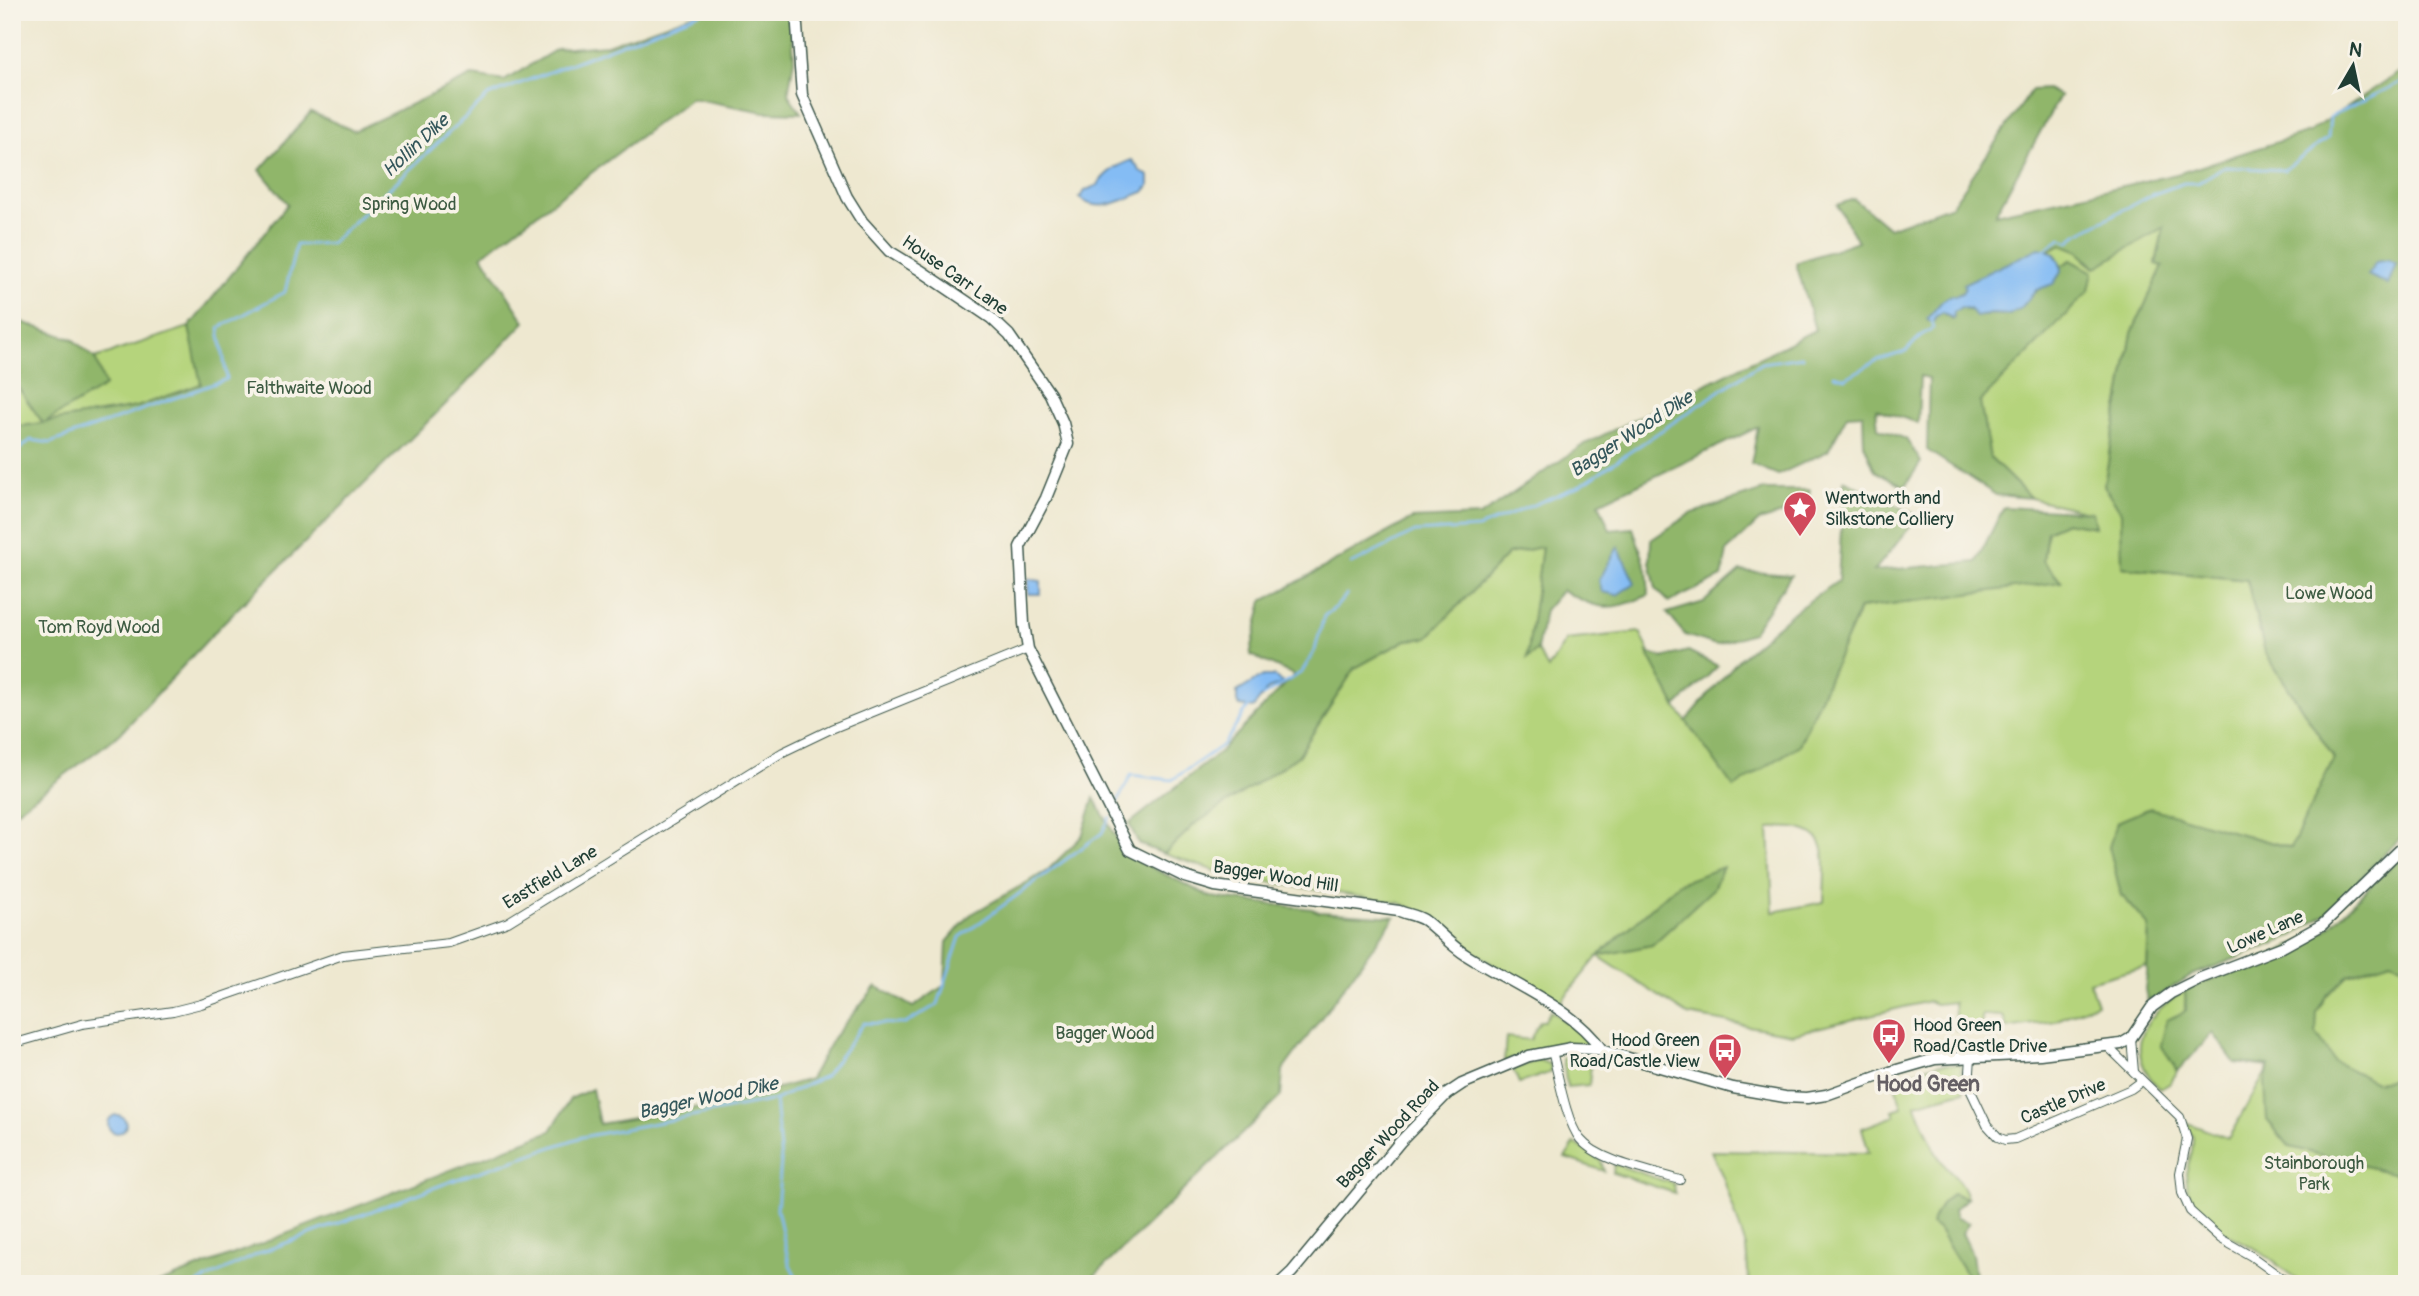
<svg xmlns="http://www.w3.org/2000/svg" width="2419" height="1296" font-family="Pangolin,sans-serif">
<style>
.green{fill:#b5d47b;stroke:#6a8858;stroke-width:2;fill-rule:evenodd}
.forest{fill:#90b66b;stroke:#587a50;stroke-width:2}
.water{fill:#84bcf4;stroke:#527c94;stroke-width:2}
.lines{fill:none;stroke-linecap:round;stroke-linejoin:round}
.stream{stroke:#84bcf4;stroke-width:2.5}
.street-casing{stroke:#3e574b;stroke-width:10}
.secondary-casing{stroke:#3e574b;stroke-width:13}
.street{stroke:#fff;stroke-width:8}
.secondary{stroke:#fff;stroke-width:10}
.labels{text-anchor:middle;stroke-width:7;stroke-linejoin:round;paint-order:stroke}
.park-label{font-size:18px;fill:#3d5b42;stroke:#f7f3e8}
.street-label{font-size:18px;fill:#1f3d34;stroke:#f7f3e8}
.poi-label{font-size:18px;fill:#1f3d34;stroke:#f7f3e8;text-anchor:start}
.water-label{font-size:19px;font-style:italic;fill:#33565a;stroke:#f7f3e8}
.quarter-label{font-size:21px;font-weight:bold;fill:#645f64;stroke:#f7f3e8}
</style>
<rect width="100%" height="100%" fill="#f7f3e8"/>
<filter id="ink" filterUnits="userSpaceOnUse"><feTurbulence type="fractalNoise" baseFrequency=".0143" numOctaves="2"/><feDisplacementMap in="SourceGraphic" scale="14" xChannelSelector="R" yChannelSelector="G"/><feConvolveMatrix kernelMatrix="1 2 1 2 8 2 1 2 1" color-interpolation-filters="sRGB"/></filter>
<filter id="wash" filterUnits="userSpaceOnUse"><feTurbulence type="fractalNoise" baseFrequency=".00686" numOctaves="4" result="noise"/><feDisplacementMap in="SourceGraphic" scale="28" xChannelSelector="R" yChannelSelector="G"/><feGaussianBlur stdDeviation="1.57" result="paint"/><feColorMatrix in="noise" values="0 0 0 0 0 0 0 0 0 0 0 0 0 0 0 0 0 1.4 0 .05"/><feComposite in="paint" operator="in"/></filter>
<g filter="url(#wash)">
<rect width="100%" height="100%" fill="#eee8d0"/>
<!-- green -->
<g class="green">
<path d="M2164,226l-8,37 7,3 -31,67 -28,152 17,27 1,55 125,13 18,72 69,106 -42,90 -142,-39 -33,62 4,24 28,30 -2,41 -58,16 8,21 -42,18 -48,7 -4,-12 -21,-1v13l-26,2 -2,-28 -18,2 -7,-3 -137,33 -104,-19 -90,-59 -39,48 -22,-17 -45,-23 -31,-20 -26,-26 -35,-15 -169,-27 -67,-22 31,-30 103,-68 57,-88 51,-28 21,-2 81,-84 34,-8 -14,112 9,-8 11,19 18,-29 74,-8 36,75 58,80 65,-42 61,-137 201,-27 -18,-20 4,-30 18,-9 30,5 -3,-14 -61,-15 -41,-40 -11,-56 110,-111 -18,-31 -10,6 -5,-12 -7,-4 13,-6 17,7 7,10 9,7zM1769,828c65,-4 56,22 55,74l-51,10zM1723,868l-124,87 80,-72z"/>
<path d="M189,327l13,57 -65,23 -115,19 -10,-3v-44l31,44 62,-37 -10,-28z"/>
<path d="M2407,850v434h-104l-45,-34 -32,-16 -21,-14 -9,-12 -8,-16 -2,-19 6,-22 1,-13 -8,-16 42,16 2,-1 40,-70 -34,-4 23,-102 67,-30z"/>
<path d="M2185,990l1,21 -24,34 16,26 -9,13 -9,5c-40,-41 -15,-74 25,-99z"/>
<path d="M1551,1011l35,25 2,5 -3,3c-29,2 -54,6 -81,18l2,-25 24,3 10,-19h4z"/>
<path d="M1583,1054h9l-3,31 -22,2 -4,-28 4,-4z"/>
<path d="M1539,1060l10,4 2,5 -2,4 -30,10 -6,-14z"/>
<path d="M1938,1064h23l3,27 -49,13c7,15 13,32 20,47 9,18 28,28 32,47l-15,-4 -11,10 -9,20 6,5 30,48v7h-219l-3,-37 -23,-70 -12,-26 158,2 -7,-25 33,-12 -2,-6 9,-3 -9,-29z"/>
<path d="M1575,1143l26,18 3,10 -39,-13z"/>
<path d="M1614,1164l60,20 1,9 -62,-20z"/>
</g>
<!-- forest -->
<g class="forest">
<path d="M700,12h91l3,48 -6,34 13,19 -37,-1 -73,-14 -209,157 43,67 -69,72 -234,230 -102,110 -108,80v-391l10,3 21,-3 -31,-44v-58h7l53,18 23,19 10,28 -60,36 92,-15 64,-23 -12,-57 99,-123 -28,-34 51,-58 43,19 118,-55 32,5 53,-32 50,-4z"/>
<path d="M2407,67v764l-80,82 -38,25 -99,38 -34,22 -9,2 -2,-11 2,-14 2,-49 -28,-32 -12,-47 8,-25 33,-14 141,40 43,-90 -69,-106 -18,-72 -125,-13 -1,-55 -17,-27 28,-152 31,-67 -7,-2 8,-37 -69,41 -16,-17 -17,-7 -13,6 -10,-1 -74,39 -3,5 -7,3 -26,25h5l1,-4 8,-5 8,7 3,-1 -1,-6 8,-5 23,9 7,-2 18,1c10,-7 17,-15 26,-23 8,-9 26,-7 26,-26l10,-6 22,12 -4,19 -109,111 10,56 41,40 -35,-3 -69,-45 2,-72 -9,-2 -2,47 -42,-14 2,19 28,11 15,23 -16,24 -30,-15 -11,-27 -1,-30 -16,1 -19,36 -50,24 -27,-11 7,-37 -159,76 11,27 23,-2 14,42 2,25c-40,17 -49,16 -87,-5l-17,20 -8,40 -10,9 15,-112 -34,7 -81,84 -21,2 -51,28 -57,88 -103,68 -31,30 -25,-10 -10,-20 91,-72 74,-77 -44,-20 13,-54 149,-82 68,-3 103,-71 232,-115 -19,-67 62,-22 -21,-36 17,-6 35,29 63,-23 80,-115 15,-1 13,7 -65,118 182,-40 132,-42z"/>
<path d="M1844,480l75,36 -45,55 102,-9 28,-55 88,5 3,15 -30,-5 -18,9 -4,29 18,22 -201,26 -61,137 -65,43 -48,-67 53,-62 56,-48 43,-30z"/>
<path d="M1764,490h46l-4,17 -47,14 -32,30 -5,26 -53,25 -13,-13 -6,-27 1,-22 39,-26z"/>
<path d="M1740,571l51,4 -39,58 -36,12 -31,-10 -18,-22 37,-11z"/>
<path d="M1688,651l30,15 -42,41 -29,-55 16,6z"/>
<path d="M1094,798l32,57 85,42 101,12 7,3 76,5 -112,153 -2,26 -195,188h-929l394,-153 19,-32 22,-10 7,35 130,-22 81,-23 23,-41 43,-52 37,21 32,-22 2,-43 23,-27 77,-44 35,-35z"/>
<path d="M2407,850v117l-16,-6 -43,14 -22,21 -9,16 -1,21 19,29 41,20 31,-5v100l-117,-30 -23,-27 -2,-38 4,-16 -34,-3 -22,-30 -35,38 -17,-26 6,-25 19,-9 -1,-21 73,-29 67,-30z"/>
<path d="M1723,867l-10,22 -61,56 -54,11 81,-73z"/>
<path d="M1952,1193l15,5 -13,12 2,8 13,5 -7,10 10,21 4,30h-8v-7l-30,-48 -7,-5 10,-20z"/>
</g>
<!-- water -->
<g class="water">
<path d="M1132,160l9,12 8,4v10l-5,6c-21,7 -44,23 -65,6l7,-8 12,-5c7,-13 20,-20 34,-25z"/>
<path d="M2039,248c14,2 22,9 22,24l-8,12 -17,6 -15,18 -12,7 -18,-1 -15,3 -7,-8 -8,-2 -7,5 -1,7 -10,-7 -8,5 -1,4h-5l-2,-2 15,-18 9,-6 4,1 7,-3 3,-5 -2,-4z"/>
<path d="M2388,260l8,3 -8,22 -20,-10 8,-13z"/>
<path d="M1618,547l17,36 -18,12 -15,-3 -3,-12z"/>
<path d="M1028,579l13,2v13h-13z"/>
<path d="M1263,676h10l9,6 -3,3 -11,4 -15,19 -13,-2 -3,-4v-10z"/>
<circle cx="117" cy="1124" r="9"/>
</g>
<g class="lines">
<!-- stream -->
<g class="stream">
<path d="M2044,250l17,-12 8,4 8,-8 74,-39 33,-12h14l25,-16 61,3 44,-32 2,-21 77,-38"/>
<path d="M1834,375l12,3 32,-18 27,-8 18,-18 11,-6 -3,-10"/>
<path d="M12,455l19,-15 19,3 177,-64 -8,-51 66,-36 11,-47 35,-2 157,-147 214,-84"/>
<path d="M1352,564l63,-32 63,-4 103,-43 180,-122 41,-6"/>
<path d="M1263,696l39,-24 13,-22 9,-34 12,-9 11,-13"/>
<path d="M1113,811l18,-36 41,5 52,-36 25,-38"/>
<path d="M775,1100l6,61 -4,48 12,54 11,21"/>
<path d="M196,1284l66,-32 198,-74 122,-41 193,-37 50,-24 39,-53 41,1 33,-20 22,-67 142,-104 8,-16"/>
</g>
</g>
</g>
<g filter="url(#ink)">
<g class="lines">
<!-- street casing -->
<g class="street-casing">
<g id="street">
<path d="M2131,1038l3,34"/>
<path d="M12,1044l70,-20 91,-13 28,-7 142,-49 106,-12 59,-21 275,-170 48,-23 197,-80"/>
<path d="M2108,1047l72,70 7,22 -7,34 2,20 8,18 31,28 30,17 39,28"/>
<path d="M1552,1051c6,22 14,71 28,88 19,23 72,32 100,41"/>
<path d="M1971,1057l-2,30 18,38 11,12 7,3 10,-1 116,-50 11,-8"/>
</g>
</g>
<!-- secondary casing -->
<g class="secondary-casing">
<g id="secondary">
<path d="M796,12l6,83 45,102 15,24 27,30 31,19 71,48 18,17 41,59 13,29 5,21 -22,54 -26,49 4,77 4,25 102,201 55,27 30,9 184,25c8,3 19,5 25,9 15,11 26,25 42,35 42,27 108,53 136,95"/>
<path d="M1279,1284l13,-12 108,-130 47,-48 15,-10 67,-28 42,-8 26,1 136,39 52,9 22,1 19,-3 64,-23 45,-13 105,-5 81,-10 10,-6 21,-31 19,-14 30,-15 83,-32 38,-21 85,-82"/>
</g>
</g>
<!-- street -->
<use href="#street" class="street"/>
<!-- secondary -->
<use href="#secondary" class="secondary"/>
</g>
</g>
<!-- icons -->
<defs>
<g id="sight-pin" transform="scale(1.75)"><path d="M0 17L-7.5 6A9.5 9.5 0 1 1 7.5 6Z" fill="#d1495b" stroke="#f7f3e8"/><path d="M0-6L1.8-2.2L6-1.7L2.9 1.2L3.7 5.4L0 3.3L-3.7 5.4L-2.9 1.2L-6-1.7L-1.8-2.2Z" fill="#fff"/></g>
<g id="bus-pin" transform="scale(1.75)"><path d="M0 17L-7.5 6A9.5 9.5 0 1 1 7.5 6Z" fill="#d1495b" stroke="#f7f3e8"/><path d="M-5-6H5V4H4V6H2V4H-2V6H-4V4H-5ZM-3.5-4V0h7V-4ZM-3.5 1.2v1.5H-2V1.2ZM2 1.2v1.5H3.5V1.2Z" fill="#fff"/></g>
</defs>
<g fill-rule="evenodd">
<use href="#sight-pin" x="1800" y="508"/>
<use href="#bus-pin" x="1889" y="1035"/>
<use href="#bus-pin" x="1725" y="1050"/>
</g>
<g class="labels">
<!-- park labels -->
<g class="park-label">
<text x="409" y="210">Spring Wood</text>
<text x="309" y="394">Falthwaite Wood</text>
<text x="2329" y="599">Lowe Wood</text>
<text x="99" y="633">Tom Royd Wood</text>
<text x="1105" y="1039">Bagger Wood</text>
<text x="2314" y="1169">Stainborough<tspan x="2314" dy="21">Park</tspan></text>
</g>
<!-- street labels -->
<g class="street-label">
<text transform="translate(955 275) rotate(35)" y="6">House Carr Lane</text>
<text transform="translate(1276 876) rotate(9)" y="6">Bagger Wood Hill</text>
<text transform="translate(550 877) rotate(-31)" y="6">Eastfield Lane</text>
<text transform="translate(2265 932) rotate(-24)" y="6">Lowe Lane</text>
<text transform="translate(2063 1101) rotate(-23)" y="6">Castle Drive</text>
<text transform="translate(1388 1134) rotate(-47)" y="6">Bagger Wood Road</text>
</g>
<!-- poi labels -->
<g class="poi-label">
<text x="1825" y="504">Wentworth and<tspan x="1825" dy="21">Silkstone Colliery</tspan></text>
<text x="1913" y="1031">Hood Green<tspan x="1913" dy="21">Road/Castle Drive</tspan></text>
<text x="1700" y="1046" text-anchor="end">Hood Green<tspan x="1700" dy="21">Road/Castle View</tspan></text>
</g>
<!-- water labels -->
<g class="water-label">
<text transform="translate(415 145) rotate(-43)" y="7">Hollin Dike</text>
<text transform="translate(1631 433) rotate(-33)" y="7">Bagger Wood Dike</text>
<text transform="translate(708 1097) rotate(-12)" y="7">Bagger Wood Dike</text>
</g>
<!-- quarter labels -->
<g class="quarter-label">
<text x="1928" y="1091">Hood Green</text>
</g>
</g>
<!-- margin -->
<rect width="2419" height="1296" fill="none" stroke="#f7f3e8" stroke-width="42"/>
<!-- north arrow -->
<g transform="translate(2353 66) rotate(9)" stroke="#f7f3e8" stroke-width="5" paint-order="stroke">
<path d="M0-5L12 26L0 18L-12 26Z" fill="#1f3d34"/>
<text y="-10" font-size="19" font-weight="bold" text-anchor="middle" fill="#1f3d34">N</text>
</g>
</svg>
